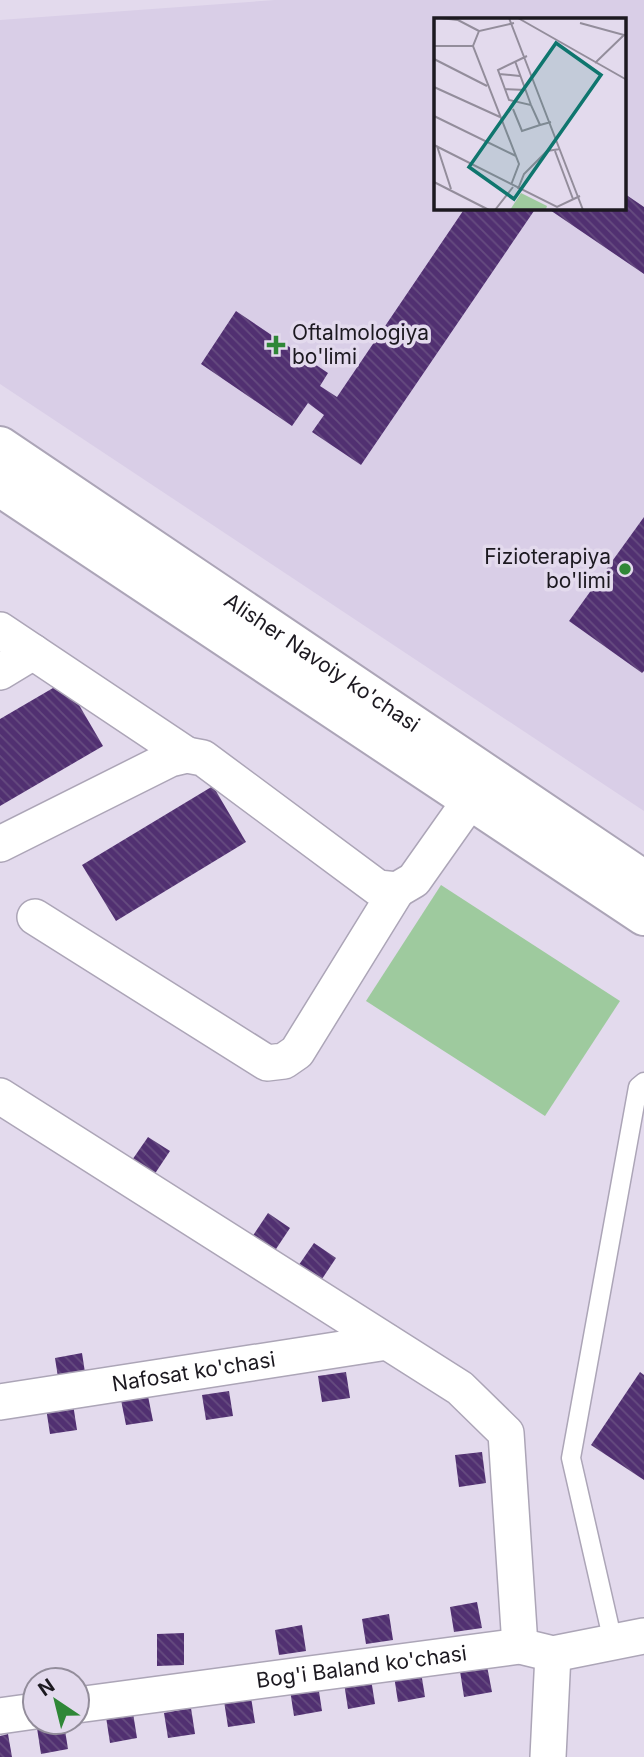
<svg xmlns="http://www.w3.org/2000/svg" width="644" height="1757" font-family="Inter,sans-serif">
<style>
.built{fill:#d9cee7;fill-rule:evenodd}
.pitch{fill:#9eca9e}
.building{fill:url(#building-back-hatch)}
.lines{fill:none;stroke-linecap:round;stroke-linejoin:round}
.service-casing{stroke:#aca5b7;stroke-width:21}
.minor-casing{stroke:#aca5b7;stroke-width:38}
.secondary-casing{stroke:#aca5b7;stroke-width:42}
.service{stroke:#fff;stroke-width:18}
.minor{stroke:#fff;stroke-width:35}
.secondary{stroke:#fff;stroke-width:38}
.poi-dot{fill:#2f8737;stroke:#e3daed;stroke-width:2.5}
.labels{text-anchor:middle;stroke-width:7;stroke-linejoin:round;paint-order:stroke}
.poi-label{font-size:21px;fill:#1c1920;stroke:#e3daed;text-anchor:start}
.street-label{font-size:21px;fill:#1c1920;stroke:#e3daed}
.inset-road{fill:none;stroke:#938d9b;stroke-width:2}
.view{fill:#0f766e;fill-opacity:0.15;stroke:#0f766e;stroke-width:3.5}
.inset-edge{fill:none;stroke:#1c1920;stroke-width:3.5}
</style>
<defs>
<pattern id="building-back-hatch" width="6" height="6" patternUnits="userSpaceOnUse" patternTransform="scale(1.75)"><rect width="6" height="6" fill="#513071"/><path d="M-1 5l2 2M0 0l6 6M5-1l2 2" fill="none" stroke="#664c80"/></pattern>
</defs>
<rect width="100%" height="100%" fill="#e3daed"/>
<!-- built -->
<path class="built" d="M275,0h369v811l-644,-427v-364zM436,19h189v189h-189z"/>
<!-- pitch -->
<path class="pitch" d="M441,885l179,116 -75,115 -179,-115z"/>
<!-- building -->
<g class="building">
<path d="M625,194l19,13v67l-97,-66h78z"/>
<path d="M465,208h71l-175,257 -49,-33 12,-17 -16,-12 -16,23 -91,-62 35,-53 92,62 -8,13 17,11z"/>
<path d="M644,517v154l-2,2 -73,-52z"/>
<path d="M65,681l38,65 -103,60v-87z"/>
<path d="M213,786l33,56 -130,79 -34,-56z"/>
<path d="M148,1137l22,14 -18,27 -22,-15z"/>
<path d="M268,1213l22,15 -18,27 -22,-15z"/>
<path d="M314,1243l22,15 -18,27 -22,-16z"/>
<path d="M82,1353l4,26 -27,5 -4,-26z"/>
<path d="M346,1372l4,26 -28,4 -4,-26z"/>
<path d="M640,1372l4,3v105l-53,-35z"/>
<path d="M229,1391l4,25 -27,4 -4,-25z"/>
<path d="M148,1396l5,25 -27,4 -5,-25z"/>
<path d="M73,1404l4,26 -27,4 -4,-26z"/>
<path d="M482,1452l4,31 -27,4 -4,-32z"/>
<path d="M477,1602l5,26 -28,4 -4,-25z"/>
<path d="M389,1614l4,26 -27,4 -4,-25z"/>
<path d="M302,1625l4,26 -27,4 -4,-25z"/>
<path d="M184,1633v32l-27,1v-32z"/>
<path d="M487,1666l5,26 -28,5 -4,-26z"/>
<path d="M421,1672l4,25 -27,5 -4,-26z"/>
<path d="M371,1679l4,25 -27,5 -4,-26z"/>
<path d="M318,1685l4,26 -28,5 -4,-26z"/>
<path d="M251,1697l4,26 -27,4 -4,-26z"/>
<path d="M191,1708l4,26 -27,4 -4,-25z"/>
<path d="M133,1713l4,25 -27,5 -4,-26z"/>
<path d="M64,1724l4,25 -27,5 -4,-26z"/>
<path d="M8,1734l4,23h-12v-21z"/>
</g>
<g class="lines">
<!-- service casing -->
<g class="service-casing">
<path id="service" d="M613,1642l-42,-184 67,-371 6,-5"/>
</g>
<!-- minor casing -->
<g class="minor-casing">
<g id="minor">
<path d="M0,630l187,125"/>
<path d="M0,672l33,-20"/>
<path d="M0,844l170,-85 17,-4 16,3 175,130 19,2 17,-10 72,-102"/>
<path d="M35,917l232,146 17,-2 13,-9 100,-162"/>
<path d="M0,1096l460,292 46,45 14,213"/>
<path id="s1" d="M0,1402l387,-60"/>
<path id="s2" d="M77,1705l443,-59 33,8 91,-18"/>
<path d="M0,1716l35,-5"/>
<path d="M548,1757l5,-103"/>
</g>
</g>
<!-- secondary casing -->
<g class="secondary-casing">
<g id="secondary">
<path id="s3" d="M0,446l644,434"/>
<path d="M0,487l644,429"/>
</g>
</g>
<!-- service -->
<use href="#service" class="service"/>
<!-- minor -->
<use href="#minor" class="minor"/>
<!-- secondary -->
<use href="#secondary" class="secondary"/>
</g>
<!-- markers -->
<g class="poi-dot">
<path d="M272.5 334.5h7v7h7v7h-7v7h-7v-7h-7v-7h7z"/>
<circle cx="625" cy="569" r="7"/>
</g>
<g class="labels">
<!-- poi labels -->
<g class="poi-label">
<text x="292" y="340">Oftalmologiya<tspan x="292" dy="24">bo'limi</tspan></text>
<text x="611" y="564" text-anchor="end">Fizioterapiya<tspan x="611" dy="24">bo'limi</tspan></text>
</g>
<!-- street labels -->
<g class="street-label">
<text dy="7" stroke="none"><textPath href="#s3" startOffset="388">Alisher Navoiy ko'chasi</textPath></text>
<text dy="7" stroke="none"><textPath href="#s1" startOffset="196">Nafosat ko'chasi</textPath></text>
<text dy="7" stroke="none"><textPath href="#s2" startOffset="287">Bog'i Baland ko'chasi</textPath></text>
</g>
</g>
<!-- overview -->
<g transform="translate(434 18)">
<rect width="192" height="192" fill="#e3daed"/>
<path d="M87,175l26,13 -1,3 -36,1z" fill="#9eca9e"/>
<path class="inset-road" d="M6,0l18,2 21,11M75,0l74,192M84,0l109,62M146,5l44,12 -29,28M0,28h39M93,38l-29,14 11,30 22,5 9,20 11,-3M0,41l53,27M81,43l16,44M65,56l21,2M0,69l66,30M71,71l21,1M79,91l9,22 18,-6M0,98l82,40M0,127l123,62 23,-11M3,128l14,43M121,133l18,48M0,164l55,28M77,167l8,-21 -46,-118 6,-15 35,-8M84,171l6,-15 23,-23 13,-2M61,192l18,-23"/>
<path class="view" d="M122,25l45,32 -87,124 -45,-32z"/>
<rect width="192" height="192" class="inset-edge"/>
</g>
<!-- north arrow -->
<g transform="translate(56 1701) rotate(325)"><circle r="33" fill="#e3daed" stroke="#938d9b" stroke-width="2"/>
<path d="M0-5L12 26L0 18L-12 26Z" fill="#2f8737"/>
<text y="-10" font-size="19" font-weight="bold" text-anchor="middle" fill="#1c1920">N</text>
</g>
</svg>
